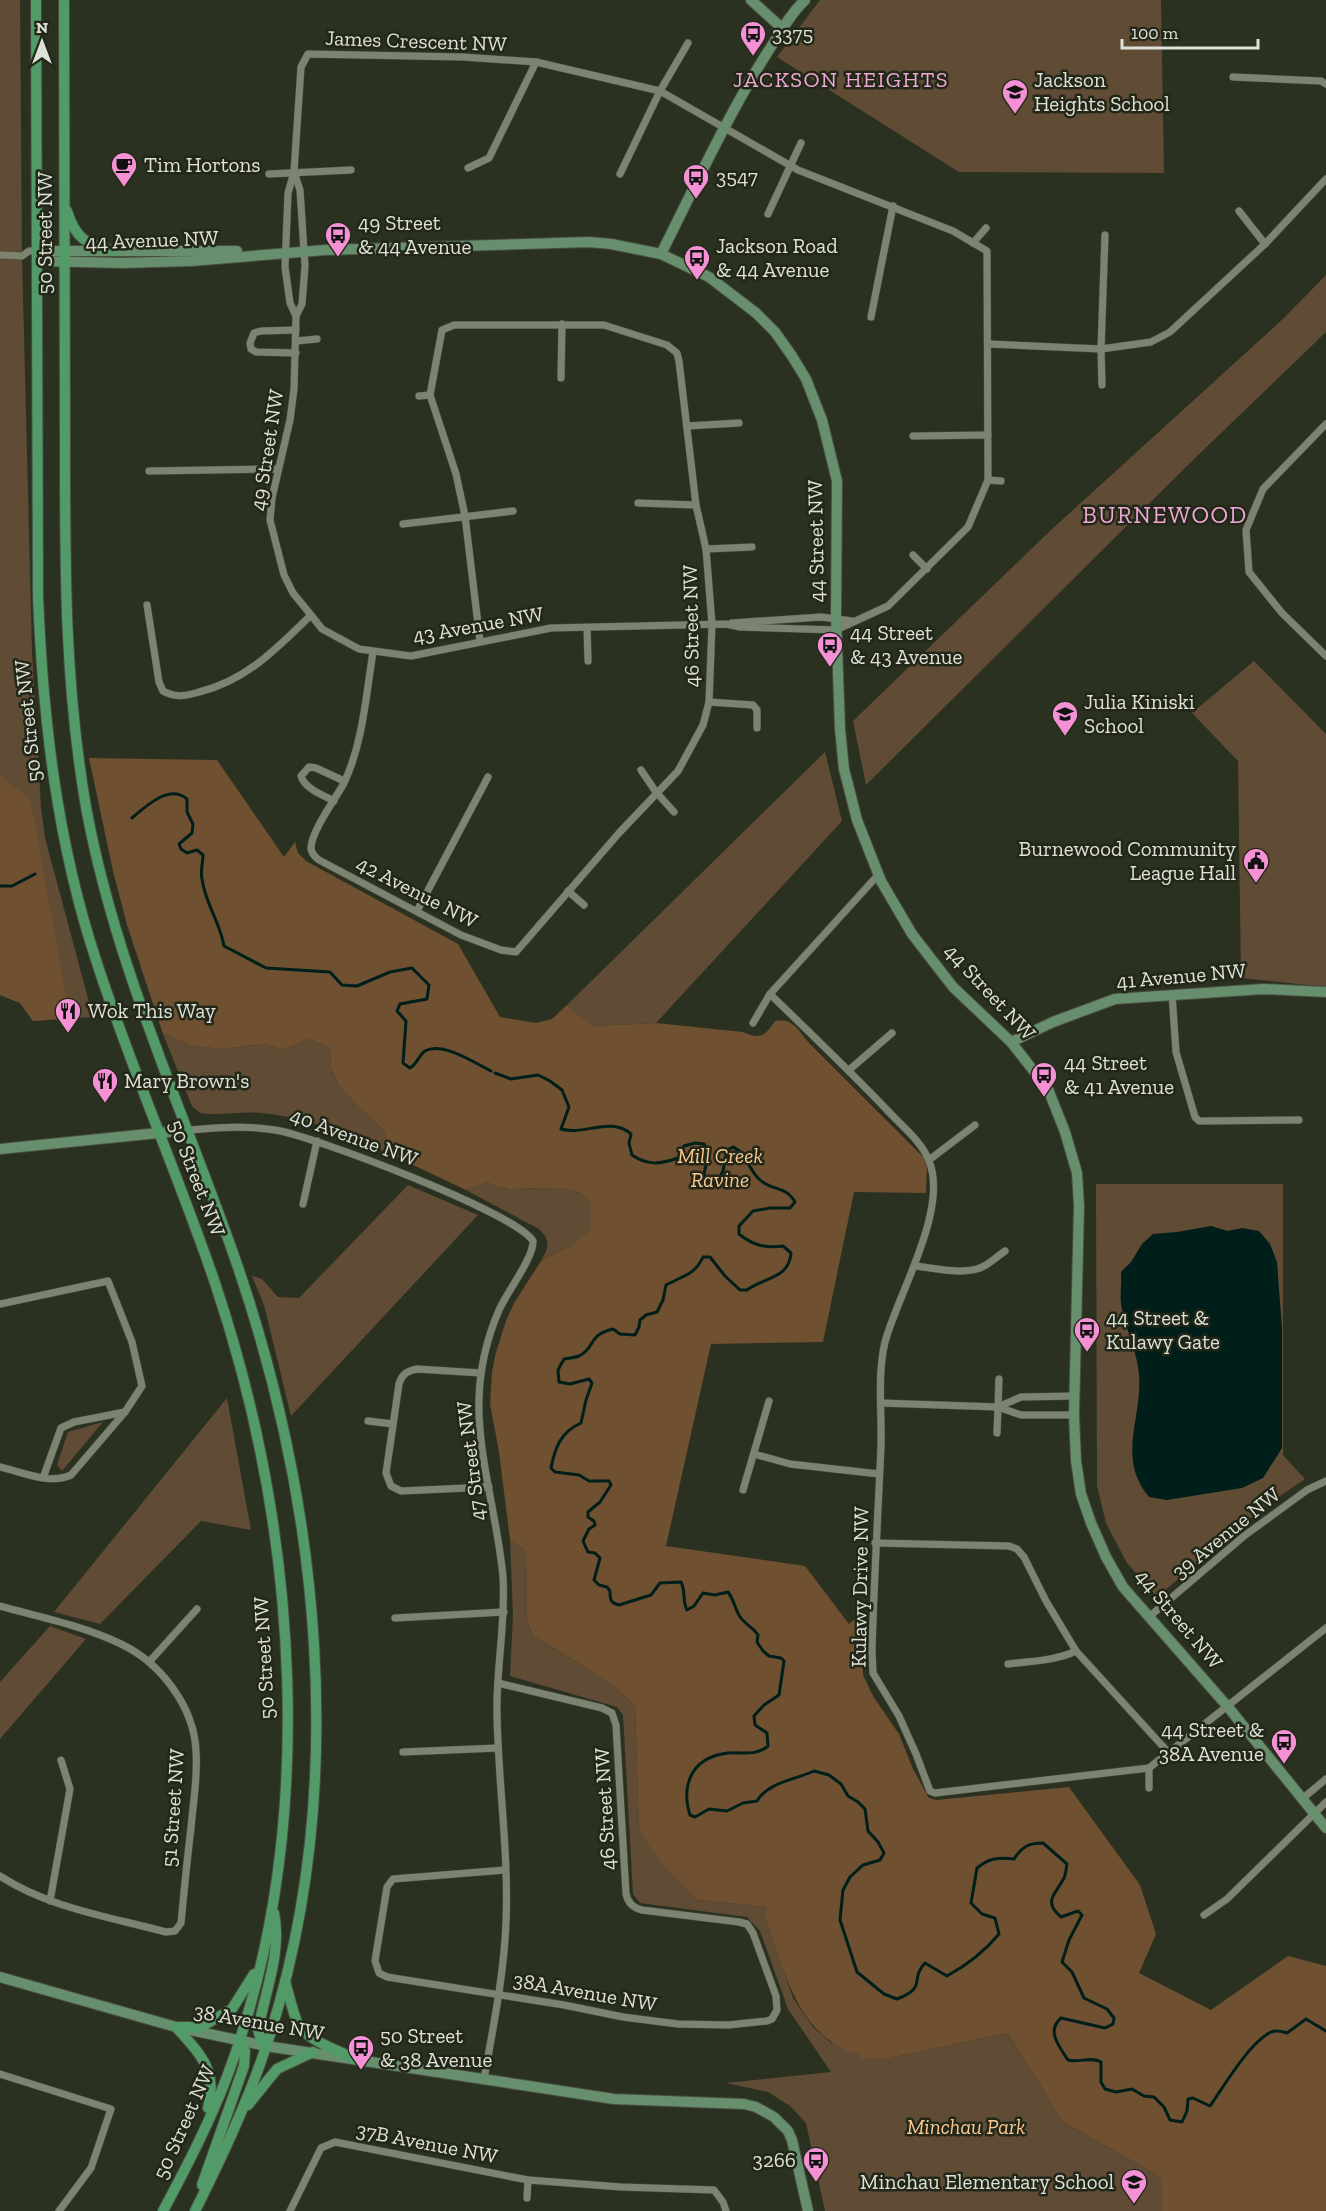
<svg xmlns="http://www.w3.org/2000/svg" width="1326" height="2211" font-family="'Zilla Slab',serif">
<style>
.green{fill:#604b35}
.forest{fill:#6f5030}
.water{fill:#001e1a}
.lines{fill:none;stroke-linecap:round;stroke-linejoin:round}
.stream{stroke:#001e1a;stroke-width:3}
.street-casing{stroke:#484d3f;stroke-width:8}
.secondary-casing{stroke:#484d3f;stroke-width:12}
.primary-casing{stroke:#484d3f;stroke-width:12}
.street{stroke:#7c8371;stroke-width:7}
.secondary{stroke:#678e6d;stroke-width:10}
.primary{stroke:#539a69;stroke-width:10}
.labels{text-anchor:middle;stroke-width:5;stroke-linejoin:round;paint-order:stroke}
.poi-label{font-size:21px;fill:#dde1d7;stroke:#222718;text-anchor:start}
.street-label{font-size:21px;fill:#dde1d7;stroke:#222718}
.park-label{font-size:21px;font-style:italic;fill:#fcc791;stroke:#222718}
.neighbourhood-label{font-size:22px;letter-spacing:1.5px;fill:#eda8d5;stroke:#222718}
.quarter-label{font-size:24px;letter-spacing:1.5px;fill:#eda8d5;stroke:#222718}
</style>
<rect width="100%" height="100%" fill="#2b3121"/>
<!-- green -->
<g class="green">
<path d="M0,0h20l2,256 10,395 9,157 4,30 48,179 -60,4 -13,-18 -20,-8z"/>
<path d="M820,0h341l3,173 -205,-1 -182,-115z"/>
<path d="M1326,275v57l-135,130 -325,323 -13,-64 198,-191 233,-212z"/>
<path d="M1254,661l72,73v253l-85,-9 -3,-217 -46,-48z"/>
<path d="M825,752l17,69 -186,202 -65,3 -24,-21z"/>
<path d="M163,1034l30,12 30,3 40,-5 21,6 25,-11 21,9 1,20 8,18 19,21 24,21 12,28c-42,-20 -86,-39 -133,-43 -20,-2 -41,3 -61,0l-8,-7z"/>
<path d="M487,1182c4,2 9,5 13,6 18,4 76,-7 88,12 4,7 3,20 3,28l-19,17 -31,16c8,-14 10,-20 -2,-32l-73,-39z"/>
<path d="M1096,1184h187v271l22,24 -40,27 -108,91 -30,-34 -21,-40 -9,-37z"/>
<path d="M408,1185l70,30 -187,201 -27,-111 -12,-29 10,3 16,18 21,1z"/>
<path d="M227,1398l24,132 -50,-9 -101,103 -46,-12z"/>
<path d="M103,1422l-41,49 -5,-6 11,-33z"/>
<path d="M510,1540l16,11 1,70 6,14 78,49 24,21 4,125 59,70 68,7v13l27,78 20,29 17,15 29,13 31,3 118,-25 54,88 100,57v33h-337l-19,-88 -16,-17 -22,-14 -42,-9 105,-11 -43,-63 -28,-78 -13,-14 -107,-14 -7,-9 -10,-179 -6,-8 -107,-31 3,-61z"/>
<path d="M50,1626l36,13 -86,100v-57z"/>
</g>
<!-- forest -->
<g class="forest">
<path d="M89,758l128,2 67,97 11,-15 3,11 8,8 152,83 42,73 36,6 16,-4 15,-14 25,21 64,-3 87,9c17,8 22,4 32,-11 17,-4 24,10 34,22l114,114 4,9 -1,27 -72,-1 -31,150 -112,2 -45,202 139,20 44,58 13,-11 1,62 10,21 26,38 14,35 16,29 7,2 133,-13 71,98 16,49 -17,39 72,37 77,-54 38,10v245h-164v-33l-100,-57 -54,-88 -118,25h-30l-1,-3c-61,-18 -74,-82 -93,-135v-13l-68,-7 -38,-38 -21,-32 -4,-125 -24,-21 -78,-49 -6,-14 -1,-70 -16,-11 -11,-88 -9,-48 2,-32 4,-20 10,-31 8,-18 27,-42 31,-16 19,-17c-1,-8 1,-21 -3,-28 -12,-19 -71,-8 -88,-12 -4,-1 -9,-4 -13,-6l-21,8 -72,-34 -12,-28 -24,-21 -19,-21 -8,-18 -1,-20 -21,-9 -25,11 -21,-6 -40,5 -30,-3 -30,-12 -36,-109 -14,-54z"/>
<path d="M0,773l9,11 19,12 5,17 37,205 -37,3 -13,-18 -20,-8z"/>
</g>
<!-- water -->
<path class="water" d="M1211,1226l17,5 14,-3 17,3 11,13 7,18 5,66v120l-19,30 -21,10 -75,12 -18,-3c-35,-42 -3,-83 -11,-130 -3,-19 -12,-38 -16,-58 -3,-11 0,-25 -1,-37l10,-10 11,-18 11,-10 24,-2z"/>
<g class="lines">
<!-- stream -->
<g class="stream">
<path d="M132,818c15,-13 38,-34 55,-19v13l6,12 -1,9 -13,11 2,5 6,4 10,-3 6,5c0,8 -3,17 -1,24 3,24 18,43 22,67l42,22 64,4 12,13 15,1 33,-14 22,-4 17,17 -2,14 -27,5 -3,7 9,10 -3,42 7,5c7,-4 9,-13 15,-17 17,-10 50,12 66,20"/>
<path d="M0,886h12l23,-12"/>
<path d="M495,1073l16,6 27,-4 12,6 12,9 7,17 -8,22c23,7 50,-13 70,5l-2,9 3,12c16,11 29,9 46,3l6,-12 11,-3 9,1 5,8 -5,22 4,6h10l5,-9 4,-21 6,-3c14,6 15,23 27,33 12,11 25,5 35,22l-5,6h-20l-17,3 -14,15v8c15,12 26,14 44,12l8,7c-2,26 -27,24 -44,37h-7l-15,-14 -15,-19h-7c-8,18 -21,19 -37,28l-3,15 -6,12 -11,3 -6,5 -1,7 -4,8 -15,-1 -7,-5c-26,6 -17,19 -34,27 -5,2 -11,2 -15,3l-6,11 1,12 11,2 19,-5 3,4 -6,17 -5,23c-20,9 -26,24 -30,45l4,4 24,3 10,6h20l2,4 -11,17 -12,10v5l6,4 1,4 -6,4 -6,12 5,11 7,1 5,5 -6,22 5,5 8,2 3,4c0,8 0,12 9,14l32,-10 9,-12 21,-1c5,10 1,18 6,28l7,-4 9,-13 12,2 13,-3c7,9 7,19 13,26 5,7 13,10 17,17l-1,7 6,9 6,5 12,2 3,3 -5,34 -15,10 -10,11 1,9 12,8 1,13c-14,12 -29,4 -46,8 -31,6 -41,32 -32,61l5,2 14,-8 18,2 16,-8 14,-2c11,-19 38,-21 57,-30l15,4 12,9 7,12 10,6 7,7 3,22 10,11 6,11 -4,7 -17,5 -13,12 -7,13 -3,30 17,52 27,22 13,5c31,-12 12,-19 28,-36l22,13c20,-11 38,-25 52,-42l-4,-16 -13,-4 -11,-11 6,-35c12,-10 22,-11 37,-9 8,-12 14,-16 29,-16l24,21c-1,4 -1,10 -3,14 -8,16 -22,23 -3,39l17,-6 4,4 -13,25 -7,22 10,10 12,26 23,11 7,9 -1,6 -8,4 -44,-10c-15,13 -2,28 7,42 11,3 23,-4 33,2v20l4,7 11,3 16,-3 12,7 10,1 10,10 6,13 12,2 5,-11 1,-12 5,-1 17,8c14,-20 38,-61 59,-73 5,-3 12,-2 18,0l19,-14 20,12"/>
</g>
<!-- street casing -->
<g class="street-casing">
<g id="street">
<path d="M1233,77l88,4 5,3"/>
<path d="M468,168l21,-10 47,-96"/>
<path d="M294,172l6,18 5,76 -3,38 -6,12"/>
<path d="M269,174l82,-4"/>
<path d="M620,174l40,-83 28,-48"/>
<path d="M1239,211l26,33"/>
<path d="M768,214l33,-71"/>
<path d="M973,243l13,-15"/>
<path d="M0,255l22,1 7,-5h8"/>
<path d="M871,317l22,-111"/>
<path d="M296,341l21,-2"/>
<path d="M988,344l113,5 50,-7 19,-10 95,-88 61,-65"/>
<path d="M296,353l-40,-1 -5,-3 -1,-6 4,-10 7,-2 35,-1"/>
<path d="M561,378l1,-54"/>
<path d="M1102,385l-1,-36 4,-114"/>
<path d="M419,396l11,-1"/>
<path d="M1326,424l-63,65 -17,41 3,42 33,41 44,43"/>
<path d="M687,426l52,-3"/>
<path d="M913,436l75,-1"/>
<path d="M149,471l128,-2"/>
<path d="M988,480l13,1"/>
<path d="M638,503l58,2"/>
<path d="M403,524l110,-13"/>
<path d="M706,549l46,-2"/>
<path d="M913,555l14,14"/>
<path d="M147,605l12,77 4,9c12,7 23,5 36,1 47,-11 78,-44 112,-77l11,14 37,20 52,7 140,-28 175,-4 14,3 96,3 52,-24 80,-79 20,-47 -1,-229 -34,-20 -155,-61 -138,-79 -124,-29 -73,-5 -155,-3 -7,13 -7,105 -6,21 -3,74 5,36 6,13 -2,73 -4,31 -18,78 -2,22 14,55 9,18 18,22"/>
<path d="M732,623l89,-6 31,4"/>
<path d="M587,628l1,33"/>
<path d="M373,652c-7,43 -10,91 -29,131 -8,15 -34,50 -33,66 1,5 4,8 8,11l142,75 40,15 15,2 103,-119 59,-62 25,-46 6,-23 3,-78 -6,-75 -10,-44 -17,-144 -2,-8 -10,-8 -63,-20h-150l-12,5 -12,65 26,79 9,42 15,125"/>
<path d="M709,702l44,3 4,5v18"/>
<path d="M641,770l15,22 18,20"/>
<path d="M334,801c-11,-6 -29,-12 -33,-25l8,-9 7,1 28,13"/>
<path d="M568,891l16,14"/>
<path d="M417,911l71,-134"/>
<path d="M770,994c40,39 80,77 119,118 14,15 33,30 40,49 20,48 -31,133 -44,181 -8,34 -3,70 -4,104 -3,68 -7,136 -9,204l1,23 26,43 17,38 14,37 5,2 214,-25 177,-140"/>
<path d="M1172,994l4,58 19,65 4,4h6l94,-1"/>
<path d="M753,1023l17,-29 108,-119"/>
<path d="M849,1070l43,-37"/>
<path d="M188,1130c28,-2 58,-5 87,0 39,6 241,83 258,111 1,16 -26,51 -34,69 -12,28 -19,57 -20,88 -2,57 19,121 24,179 3,46 -7,91 -6,136 1,69 12,141 9,209 -2,53 -13,106 -22,157"/>
<path d="M929,1160l46,-35"/>
<path d="M303,1204l14,-63"/>
<path d="M915,1266c19,2 44,8 62,3 11,-3 19,-12 28,-18"/>
<path d="M0,1304l108,-23 24,61 10,44 -17,26 -54,63c-22,10 -49,-3 -71,-8"/>
<path d="M481,1373l-64,-4c-10,2 -15,5 -18,15l-13,89 5,13 10,5 88,-4"/>
<path d="M881,1403l117,4 23,8h53"/>
<path d="M998,1407l23,-10 54,-1"/>
<path d="M368,1421l25,3"/>
<path d="M997,1433l2,-54"/>
<path d="M754,1454l36,10 89,10"/>
<path d="M43,1478l18,-50 13,-6 51,-10"/>
<path d="M743,1490l26,-89"/>
<path d="M875,1543l134,3 8,3 7,8 22,44 30,50 92,101"/>
<path d="M0,1606c40,11 84,20 121,38 40,19 73,63 75,107 2,26 -3,52 -5,77 -4,32 -7,64 -10,95l-6,8 -9,1c-56,-15 -117,-24 -166,-56"/>
<path d="M1150,1616l94,-80 63,-46 19,-9"/>
<path d="M395,1618l109,-6"/>
<path d="M149,1662l48,-53"/>
<path d="M1008,1664c23,-3 47,-3 68,-13"/>
<path d="M498,1683l104,25 10,5 4,12 10,169c2,9 7,14 16,16l97,12 8,2 6,9 23,63 1,14 -5,9 -5,2 -39,4 -50,-1 -55,-7 -59,-12 -177,-28 -8,-4 -4,-12 12,-74 6,-8 112,-9"/>
<path d="M403,1752l95,-4"/>
<path d="M1149,1768v20"/>
<path d="M1302,1799l24,-20"/>
<path d="M50,1901l20,-112 -9,-29"/>
<path d="M1204,1915l23,-16 99,-97"/>
<path d="M0,2074l111,35 -20,59 -32,43"/>
<path d="M527,2198l1,-18"/>
<path d="M290,2211l31,-63 14,-6 193,38 93,7 93,3 9,12 3,9"/>
</g>
</g>
<!-- secondary casing -->
<g class="secondary-casing">
<g id="secondary">
<path d="M751,0l32,29"/>
<path d="M37,251h200"/>
<path d="M661,254c34,-68 66,-137 106,-201 12,-18 22,-38 38,-53"/>
<path d="M37,261l86,2 68,-2 134,-11 264,-8 22,2 50,10 48,23 47,36 19,19 17,24 14,23 16,41 15,61 -1,136 4,112 4,40 13,51 24,61 31,53 41,53 58,55 37,47 17,43 12,41 2,33 -5,209 2,46 5,33 10,29 15,34 17,30 105,120 98,121"/>
<path d="M1011,1042l42,-20 62,-23 148,-10 63,3"/>
<path d="M0,1149l188,-19"/>
<path d="M0,1977l176,50 90,19 348,53 130,5 12,3 18,10 14,14 4,9 16,71"/>
</g>
</g>
<!-- primary casing -->
<g class="primary-casing">
<g id="primary">
<path d="M36,0l2,596c5,124 19,246 58,364 35,109 82,214 119,323 83,248 105,543 13,791 -18,48 -41,92 -65,137"/>
<path d="M64,0c0,144 0,288 1,433 0,128 -1,247 21,374 28,154 94,296 146,443 88,250 119,538 35,794 -19,58 -45,113 -72,167"/>
<path d="M67,211c9,29 19,32 46,40"/>
<path d="M285,1981c4,14 7,28 12,41 8,18 41,28 58,37"/>
<path d="M176,2027c24,27 42,43 32,81"/>
<path d="M176,2027h25l31,-18 22,-35"/>
<path d="M266,2046l-5,-6 -3,-10c7,-38 24,-78 16,-117"/>
<path d="M248,2105l29,-36 36,-17"/>
<path d="M202,2185l42,-119 1,-15 -6,-10"/>
</g>
</g>
<!-- street -->
<use href="#street" class="street"/>
<!-- secondary -->
<use href="#secondary" class="secondary"/>
<!-- primary -->
<use href="#primary" class="primary"/>
</g>
<!-- icons -->
<defs>
<g id="bus-pin" transform="scale(1.35)"><path d="M0 17L-7.5 6A9.5 9.5 0 1 1 7.5 6Z" fill="#f491d4" stroke="#222718"/><path d="M-5-6H5V4H4V6H2V4H-2V6H-4V4H-5ZM-3.5-4V0h7V-4ZM-3.5 1.2v1.5H-2V1.2ZM2 1.2v1.5H3.5V1.2Z" fill="#111"/></g>
<g id="school-pin" transform="scale(1.35)"><path d="M0 17L-7.5 6A9.5 9.5 0 1 1 7.5 6Z" fill="#f491d4" stroke="#222718"/><path d="M0-5L7-2L0 1L-7-2ZM-4 1L0 2.5L4 1V4Q0 6-4 4Z" fill="#111"/></g>
<g id="cafe-pin" transform="scale(1.35)"><path d="M0 17L-7.5 6A9.5 9.5 0 1 1 7.5 6Z" fill="#f491d4" stroke="#222718"/><path d="M-5.5-4.5H6V0H3Q3 3.5 0 3.5H-2.5Q-5.5 3.5-5.5 0ZM3-3.2v2h1.7v-2ZM-6 4.5H4V6H-6Z" fill="#111"/></g>
<g id="civic-pin" transform="scale(1.35)"><path d="M0 17L-7.5 6A9.5 9.5 0 1 1 7.5 6Z" fill="#f491d4" stroke="#222718"/><path d="M-.6-6.5H3V-4.5H.6V-3L4-1V1h2V6H-6V1h2V-1L-.6-3ZM-1.2 2.5V6h2.4V2.5Z" fill="#111"/></g>
<g id="restaurant-pin" transform="scale(1.35)"><path d="M0 17L-7.5 6A9.5 9.5 0 1 1 7.5 6Z" fill="#f491d4" stroke="#222718"/><path d="M-5-6h1v4h1v-4h1v4h1v-4h1v5L-1.5 .5V6h-2V.5L-5-1ZM5-6V6H3V1.5H1.5Q1.5-4 5-6Z" fill="#111"/></g>
</defs>
<g fill-rule="evenodd">
<use href="#bus-pin" x="753" y="34"/>
<use href="#school-pin" x="1015" y="92"/>
<use href="#cafe-pin" x="124" y="165"/>
<use href="#bus-pin" x="696" y="177"/>
<use href="#bus-pin" x="338" y="235"/>
<use href="#bus-pin" x="697" y="258"/>
<use href="#bus-pin" x="830" y="645"/>
<use href="#school-pin" x="1065" y="714"/>
<use href="#civic-pin" x="1256" y="861"/>
<use href="#restaurant-pin" x="68" y="1011"/>
<use href="#bus-pin" x="1044" y="1075"/>
<use href="#restaurant-pin" x="105" y="1081"/>
<use href="#bus-pin" x="1087" y="1330"/>
<use href="#bus-pin" x="1284" y="1742"/>
<use href="#bus-pin" x="361" y="2048"/>
<use href="#bus-pin" x="816" y="2160"/>
<use href="#school-pin" x="1134" y="2182"/>
</g>
<g class="labels">
<!-- poi labels -->
<g class="poi-label">
<text x="772" y="41">3375</text>
<text x="1034" y="87">Jackson<tspan x="1034" dy="24">Heights School</tspan></text>
<text x="144" y="172">Tim Hortons</text>
<text x="716" y="184">3547</text>
<text x="358" y="230">49 Street<tspan x="358" dy="24">&amp; 44 Avenue</tspan></text>
<text x="716" y="253">Jackson Road<tspan x="716" dy="24">&amp; 44 Avenue</tspan></text>
<text x="850" y="640">44 Street<tspan x="850" dy="24">&amp; 43 Avenue</tspan></text>
<text x="1084" y="709">Julia Kiniski<tspan x="1084" dy="24">School</tspan></text>
<text x="1236" y="856" text-anchor="end">Burnewood Community<tspan x="1236" dy="24">League Hall</tspan></text>
<text x="88" y="1018">Wok This Way</text>
<text x="1064" y="1070">44 Street<tspan x="1064" dy="24">&amp; 41 Avenue</tspan></text>
<text x="124" y="1088">Mary Brown's</text>
<text x="1106" y="1325">44 Street &amp;<tspan x="1106" dy="24">Kulawy Gate</tspan></text>
<text x="1264" y="1737" text-anchor="end">44 Street &amp;<tspan x="1264" dy="24">38A Avenue</tspan></text>
<text x="380" y="2043">50 Street<tspan x="380" dy="24">&amp; 38 Avenue</tspan></text>
<text x="796" y="2167" text-anchor="end">3266</text>
<text x="1114" y="2189" text-anchor="end">Minchau Elementary School</text>
</g>
<!-- street labels -->
<g class="street-label">
<text transform="translate(416 41) rotate(2)" y="7">James Crescent NW</text>
<text transform="translate(45 233) rotate(-90)" y="7">50 Street NW</text>
<text transform="translate(152 240) rotate(-2)" y="7">44 Avenue NW</text>
<text transform="translate(267 450) rotate(-81)" y="7">49 Street NW</text>
<text transform="translate(816 541) rotate(-91)" y="7">44 Street NW</text>
<text transform="translate(478 625) rotate(-10)" y="7">43 Avenue NW</text>
<text transform="translate(691 626) rotate(-91)" y="7">46 Street NW</text>
<text transform="translate(28 721) rotate(-96)" y="7">50 Street NW</text>
<text transform="translate(417 892) rotate(27)" y="7">42 Avenue NW</text>
<text transform="translate(1181 976) rotate(-5)" y="7">41 Avenue NW</text>
<text transform="translate(990 992) rotate(47)" y="7">44 Street NW</text>
<text transform="translate(354 1137) rotate(20)" y="7">40 Avenue NW</text>
<text transform="translate(197 1178) rotate(69)" y="7">50 Street NW</text>
<text transform="translate(471 1461) rotate(-97)" y="7">47 Street NW</text>
<text transform="translate(1226 1533) rotate(-39)" y="7">39 Avenue NW</text>
<text transform="translate(860 1587) rotate(-89)" y="7">Kulawy Drive NW</text>
<text transform="translate(1179 1619) rotate(50)" y="7">44 Street NW</text>
<text transform="translate(264 1658) rotate(-93)" y="7">50 Street NW</text>
<text transform="translate(173 1808) rotate(-86)" y="7">51 Street NW</text>
<text transform="translate(605 1809) rotate(-93)" y="7">46 Street NW</text>
<text transform="translate(585 1992) rotate(10)" y="7">38A Avenue NW</text>
<text transform="translate(259 2022) rotate(10)" y="7">38 Avenue NW</text>
<text transform="translate(184 2122) rotate(-66)" y="7">50 Street NW</text>
<text transform="translate(427 2143) rotate(11)" y="7">37B Avenue NW</text>
</g>
<!-- park labels -->
<g class="park-label">
<text x="720" y="1163">Mill Creek<tspan x="720" dy="24">Ravine</tspan></text>
<text x="966" y="2134">Minchau Park</text>
</g>
<!-- neighbourhood labels -->
<g class="neighbourhood-label">
<text x="841" y="87">JACKSON HEIGHTS</text>
</g>
<!-- quarter labels -->
<g class="quarter-label">
<text x="1165" y="523">BURNEWOOD</text>
</g>
</g>
<!-- north arrow -->
<g transform="translate(42 42)" stroke="#222718" stroke-width="4.5" paint-order="stroke">
<path d="M0-4.5L10 22L0 15L-10 22Z" fill="#dde1d7"/>
<text y="-9" font-size="16" font-weight="bold" text-anchor="middle" fill="#dde1d7">N</text>
</g>
<!-- scale -->
<path d="M1122 39v9h136v-9" fill="none" stroke="#dde1d7" stroke-width="3"/>
<text x="1131" y="39" font-size="18" fill="#dde1d7" stroke="#222718" stroke-width="4.5" paint-order="stroke">100 m</text>
</svg>
